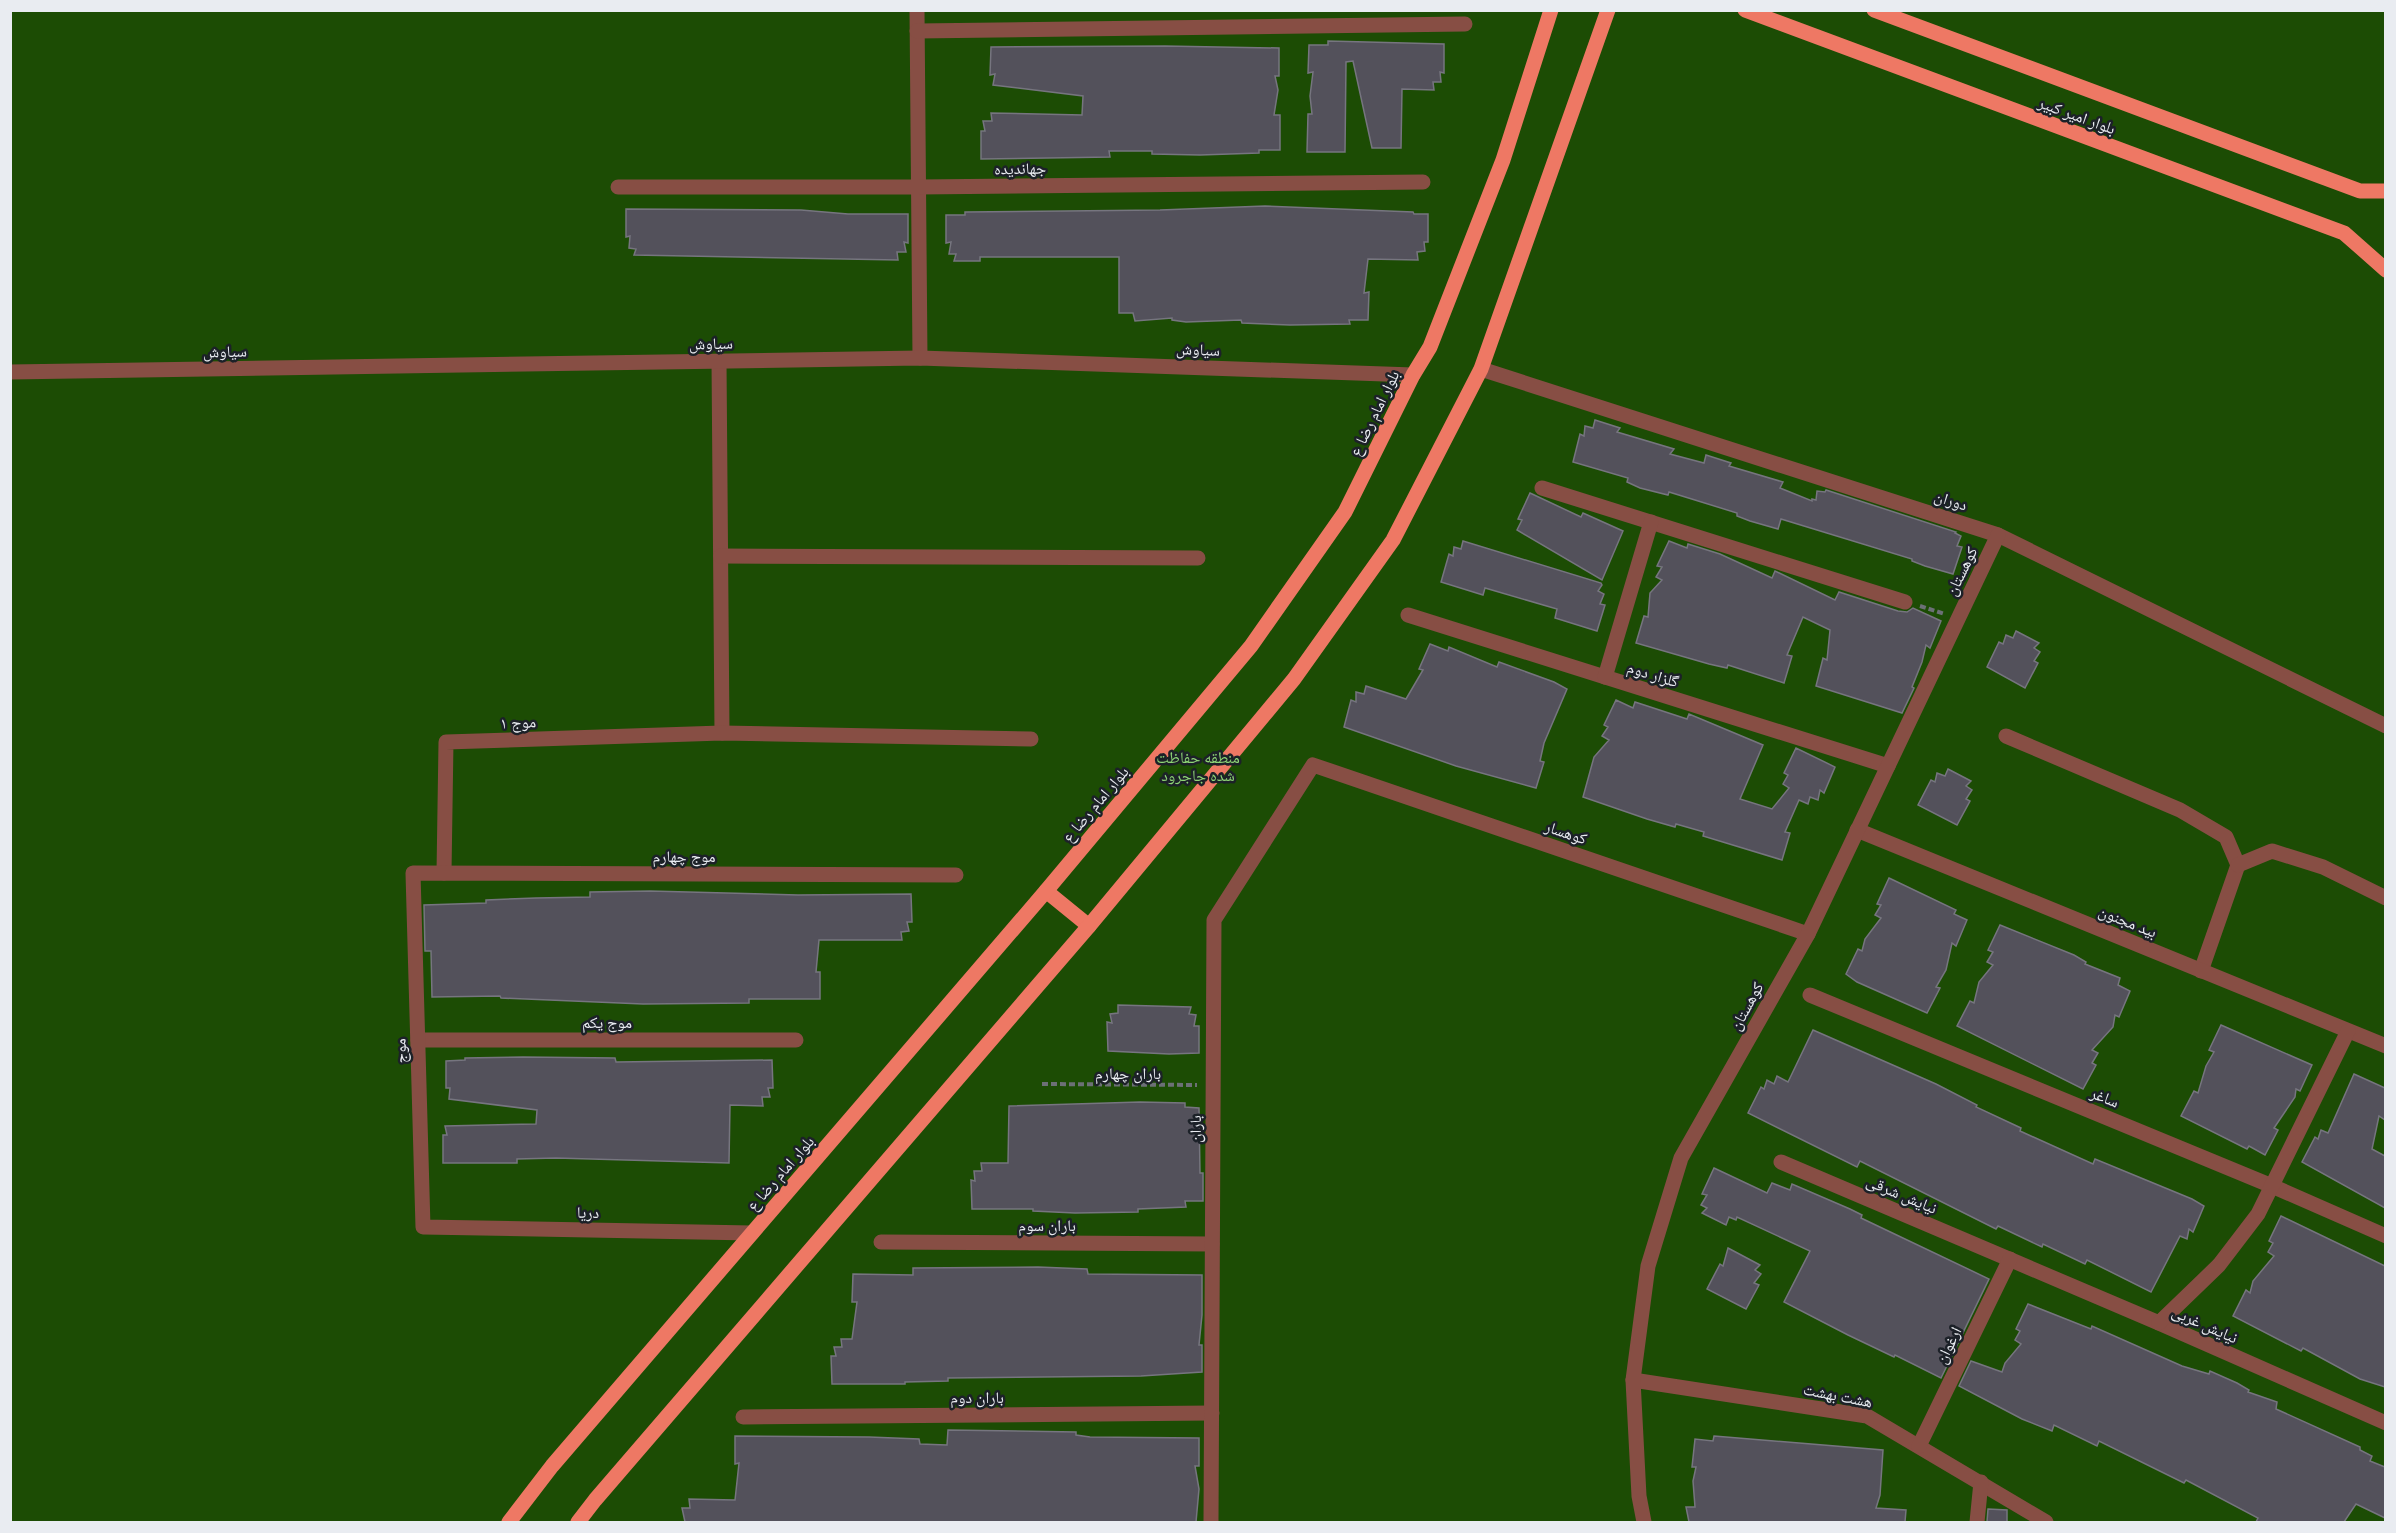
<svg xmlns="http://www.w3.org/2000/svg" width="2396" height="1533" font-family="Figtree,'Noto Naskh Arabic',sans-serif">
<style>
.green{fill:#1c4c04}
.building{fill:#53515b;stroke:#76757f;stroke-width:1.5}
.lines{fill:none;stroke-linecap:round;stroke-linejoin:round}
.path{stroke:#6c7076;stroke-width:4;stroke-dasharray:6 3;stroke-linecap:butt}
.minor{stroke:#874e44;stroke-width:15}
.major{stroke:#ee7864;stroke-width:15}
.labels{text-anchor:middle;stroke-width:5;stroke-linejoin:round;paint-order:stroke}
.street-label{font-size:16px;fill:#e9ecf1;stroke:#1c2128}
.park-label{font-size:16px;fill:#8fd677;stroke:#1c2128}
</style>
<rect width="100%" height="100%" fill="#1c2128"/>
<!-- green -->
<rect class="green" x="11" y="11" width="2374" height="1511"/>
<!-- building -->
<g class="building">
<path d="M1328,41l116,3v29l-4,-1 1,10h-8l1,8 -32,-1 -1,59h-29l-19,-87 -7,1 -1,90h-38l1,-38h4l-2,-18 3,-24 -5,1 1,-28h19z"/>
<path d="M1165,46l114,2v28h-4l3,14 -4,25h6v35h-21v3l-59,2 -48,-1v-3h-43l1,6 -129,2v-28h4l-2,-10h9l-1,-8 91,2 1,-19 -90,-11 2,-11 -5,1 1,-28z"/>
<path d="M1265,206l148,6 1,2h14v28h-4l1,9 -8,1 1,8 -50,-1 -4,34 5,-1 -1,28h-19l1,4 -60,1 -48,-2 -1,-3 -55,2 -14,-2v-2l-37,3 -2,-8h-14v-56h-139v4h-26l2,-7h-7l2,-12 -5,1v-28h19v-3l195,-2z"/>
<path d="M626,209l175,1 47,4h60v29l-4,-1 2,10h-9l1,8 -264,-5 2,-6 -7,-1 1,-12 -4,1z"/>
<path d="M1595,420l25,8 -3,4 57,17 -4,5 34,9 2,-8 25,8 -2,3 54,16 -3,6 32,13v-2l4,1 1,-9 8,1 1,-2 130,42 -1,1 6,3 -4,10 5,1 -9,27 -28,-8 -13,-5v-2l-131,-40 -3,10 -28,-8 -13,-5v-3l-68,-21 -1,3 -28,-7 -13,-6 1,-4 -55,-16 7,-28 4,2 1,-10 8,2z"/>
<path d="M1530,493l51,24 2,-4 40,18 -21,49 -85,-50 5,-10 -4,-1z"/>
<path d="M1463,541l138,42 1,2 -4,6 6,3 -4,10 5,1 -8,26 -42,-13 2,-9 -72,-21 -2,7 -42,-13 8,-28 4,2 1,-9 7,2z"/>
<path d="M1669,541l18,7 1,-4 32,10 52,24 3,-7 60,29 4,-8 59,19 9,1 6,-4 28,13 -11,27 -4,-3 -4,17 -10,25 2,1 -12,25 -86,-27 7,-28 4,2 3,-30 -27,-13 -16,38 5,1 -8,27 -56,-18 -1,3 -18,-4 -73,-21 8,-27 4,1 2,-24 12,-13 -6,-3 6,-10 -5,-1z"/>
<path d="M2016,631l23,12 -5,5 6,4 -6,9 4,2 -13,25 -38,-21 12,-25 4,2 3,-9 7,3z"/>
<path d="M1430,644l18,7 1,-4 48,20 2,-5 55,20 13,7 -23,54 -4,18 4,1 -8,26 -80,-22 -112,-39 7,-27 5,2v-10l8,2 2,-8 40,13 17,-29 -4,-1z"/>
<path d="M1616,700l17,8 2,-6 52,17 2,-5 74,31 -23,54 32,10 17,-21 -6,-4 5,-9 -4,-2 12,-25 39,19 -11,26 -4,-3 -2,10 -8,-3 -2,7 -9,-4 -14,32 5,1 -8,27 -79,-24 1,-4 -28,-8 -1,3 -28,-8 -64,-22 11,-40 15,-17 -7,-4 6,-9 -4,-2z"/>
<path d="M1948,769l23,12 -5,5 6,4 -6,9 4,2 -13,24 -39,-20 13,-25 4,2 2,-9 8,3z"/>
<path d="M1889,878l67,32 -2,4 13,6 -11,26 -4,-3 -6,27 -10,17 4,1 -13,25 -70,-31 -11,-8 12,-25 4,2 3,-12 16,-21 -6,-3 6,-10 -4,-1z"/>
<path d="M650,891l148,4 113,-1 1,28h-5l2,9 -8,1 1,8h-83l-3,32h4v27h-71v4l-106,1 -142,-6 -1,-2 -68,1 -1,-46h-6l-1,-46 62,-2v-3l50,-2 54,-1v-5z"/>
<path d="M2000,925l74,30 12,7 -1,2 35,14 -2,7 12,6 -11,26 -4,-2 -2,12 -21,23 6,3 -6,10 4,2 -13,24 -126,-63 13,-25 4,2 5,-21 14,-17 -6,-3 6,-10 -5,-2z"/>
<path d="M1118,1005l73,2 -2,7 7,1 -2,11h5v27l-30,1 -61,-3 -1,-29 5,1 -2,-9 8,-1z"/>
<path d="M2221,1025l91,40 -12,26 -4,-2 -1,8 -21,31 4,2 -13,25 -16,-9 -2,3 -66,-33 13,-25 4,2 8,-27 8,-14 -5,-2z"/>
<path d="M1813,1030l123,54 41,21 -1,2 45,21 -1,3 73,33 2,-5 97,40 12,7 -11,26 -4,-3 -2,10 -7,-3 -29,56 -64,-32 -2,4 -42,-20 -1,3 -44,-21 -2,3 -136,-68 -3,6 -109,-54 13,-26 3,2 3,-9 7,4 3,-8 11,6z"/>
<path d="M523,1057l92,1 1,4 156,-2 1,28h-5l2,9h-8l1,9 -33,-1 -1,58 -173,-5 -39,1v4h-74v-28h4l-2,-9 91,-2 1,-14 -88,-11 1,-11h-4v-27l19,-1v-2z"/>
<path d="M2354,1074l31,14v32l-6,-4 -7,33 13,7v52l-83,-46 13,-25 3,2 3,-9 7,3z"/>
<path d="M1140,1102l45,1v4l14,1 1,65h3v28h-18l1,6 -48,2v3l-63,1 -42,-2v-2h-61l-1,-29 4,1 -1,-10h8l-1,-8h27l1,-57z"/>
<path d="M1714,1168l53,25 5,-10 18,7 2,-6 58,25 12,6 -1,3 128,61 -48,99 -46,-23 -1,2 -46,-22 -64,-33 26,-51 -73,-34 -1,3 -7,-3 -3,8 -24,-12 5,-5 -6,-3 6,-10 -5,-1z"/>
<path d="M2281,1216l104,50v121l-25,-8 -57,-31 -2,3 -68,-35 13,-26 4,3 3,-12 21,-25 -6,-4 5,-9 -4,-2z"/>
<path d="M1728,1248l32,17 -5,5 6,4 -7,9 5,2 -13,24 -39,-20 13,-25 3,2z"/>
<path d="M1038,1267l49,2 1,5 114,1v40l-3,30h3v27l-61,4 -193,2v3l-43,1v2h-73l-1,-28h5l-2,-9h8l-1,-8h11l5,-37h-5l1,-28 60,1v-7z"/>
<path d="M2028,1304l63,25 1,-3 90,40 27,8 1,-3 27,12 12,7 -1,2 29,10 -1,7 84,38v3l12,6 -2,5 15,6v51l-29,-14 -12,18h-88l2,-4 -72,-38 -2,3 -85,-42 -2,5 -43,-21 -2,6 -30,-12 -63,-33 12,-25 31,11 3,-9 16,-19 -6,-4 5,-9 -4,-2z"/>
<path d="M948,1430l128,2v3l14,2 109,1v28h-4l4,23 -3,33h-511l-3,-14h8l-1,-9 46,1 4,-37 -4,1v-28l134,1 50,2 1,5 27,1z"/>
<path d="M1714,1436l169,14 -3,45 -4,13 30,2 -1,12h-216l-3,-15h9l-2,-26 3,-14h-4l3,-28 18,2z"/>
<path d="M1988,1509l19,1v12h-20z"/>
</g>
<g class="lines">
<!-- path -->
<g class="path">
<path d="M1920,606l25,8"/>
<path d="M1042,1084l155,1"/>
</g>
<!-- minor -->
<g class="minor">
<path d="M917,10l3,348"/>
<path d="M917,31l548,-7"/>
<path d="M618,187h300l505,-5"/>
<path d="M719,361l3,372"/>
<path d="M1481,369l517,166 388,191"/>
<path d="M10,372l910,-14 493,17"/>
<path d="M1542,488l363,114"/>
<path d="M721,556l477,2"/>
<path d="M1408,615l480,151"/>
<path d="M1605,677l46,-155"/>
<path d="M2006,736l174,74 46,27 12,28 -37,106"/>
<path d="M1857,830l529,216"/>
<path d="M2238,865l34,-14 51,16 63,31"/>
<path d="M444,873l2,-131 276,-9 309,6"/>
<path d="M1810,995l462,191 114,50"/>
<path d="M418,1040h378"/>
<path d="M1781,1162l378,161 227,100"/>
<path d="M752,1233l-329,-6 -10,-354 543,2"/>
<path d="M881,1242l331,2"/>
<path d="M2159,1323l60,-58 39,-51 90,-183"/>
<path d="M1633,1380l234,36 179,106"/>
<path d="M743,1417l469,-4"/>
<path d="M1919,1446l91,-187"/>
<path d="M1211,1522l3,-602 99,-155 495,169"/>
<path d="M1644,1522l-5,-26 -6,-116 15,-114 33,-108 127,-224 190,-399"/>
<path d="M1977,1522l4,-40"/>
</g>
<!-- major -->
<g class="major">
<path d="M1745,10l599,223 42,37"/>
<path d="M1874,10l486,181h26"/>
<path d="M1046,891l43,35"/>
<path d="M509,1522l43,-56 494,-575 205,-245 94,-134 68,-137 17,-28 73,-187 48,-150"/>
<path d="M578,1522l17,-22 494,-574 205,-247 99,-139 88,-171 127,-359"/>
</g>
</g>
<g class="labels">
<!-- street labels -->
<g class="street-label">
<text transform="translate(2077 115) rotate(20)" y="6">بلوار امیر کبیر</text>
<text transform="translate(1020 168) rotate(-1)" y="6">جهاندیده</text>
<text transform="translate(711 343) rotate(-1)" y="6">سیاوش</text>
<text transform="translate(1198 349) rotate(2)" y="6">سیاوش</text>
<text transform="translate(225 351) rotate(-1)" y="6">سیاوش</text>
<text transform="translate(1374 413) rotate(-64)" y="6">بلوار امام رضا ع</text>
<text transform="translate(1951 500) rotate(18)" y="6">دوران</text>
<text transform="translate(1961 571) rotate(-64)" y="6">کوهستان</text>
<text transform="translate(1653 674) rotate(17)" y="6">گلزار دوم</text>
<text transform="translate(518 722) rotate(-2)" y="6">موج ۱</text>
<text transform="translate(1095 804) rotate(-50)" y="6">بلوار امام رضا ع</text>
<text transform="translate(1566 832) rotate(19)" y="6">کوهسار</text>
<text x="684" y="862">موج چهارم</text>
<text transform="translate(2128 921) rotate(22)" y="6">بید مجنون</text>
<text transform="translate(1746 1006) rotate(-61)" y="6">کوهستان</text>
<text x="607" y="1028">موج یکم</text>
<text transform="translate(400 1051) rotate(-92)" y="6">موج</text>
<text x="1128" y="1079">باران چهارم</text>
<text transform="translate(2105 1097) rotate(22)" y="6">ساغر</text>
<text transform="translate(1195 1129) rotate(-90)" y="6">باران</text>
<text transform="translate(780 1173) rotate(-49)" y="6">بلوار امام رضا ع</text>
<text transform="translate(1902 1194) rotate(23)" y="6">نیایش شرقی</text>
<text transform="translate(588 1212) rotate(1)" y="6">دریا</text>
<text x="1047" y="1231">باران سوم</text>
<text transform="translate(2205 1324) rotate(24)" y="6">نیایش غربی</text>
<text transform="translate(1948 1345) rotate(-64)" y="6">ارغوان</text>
<text transform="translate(1838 1395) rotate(11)" y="6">هشت بهشت</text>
<text x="977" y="1403">باران دوم</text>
</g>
<!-- park labels -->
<g class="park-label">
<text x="1198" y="763">منطقه حفاظت<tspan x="1198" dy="18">شده جاجرود</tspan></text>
</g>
</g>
<!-- border -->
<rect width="2396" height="1533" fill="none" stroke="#e9ecf1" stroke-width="24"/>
</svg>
